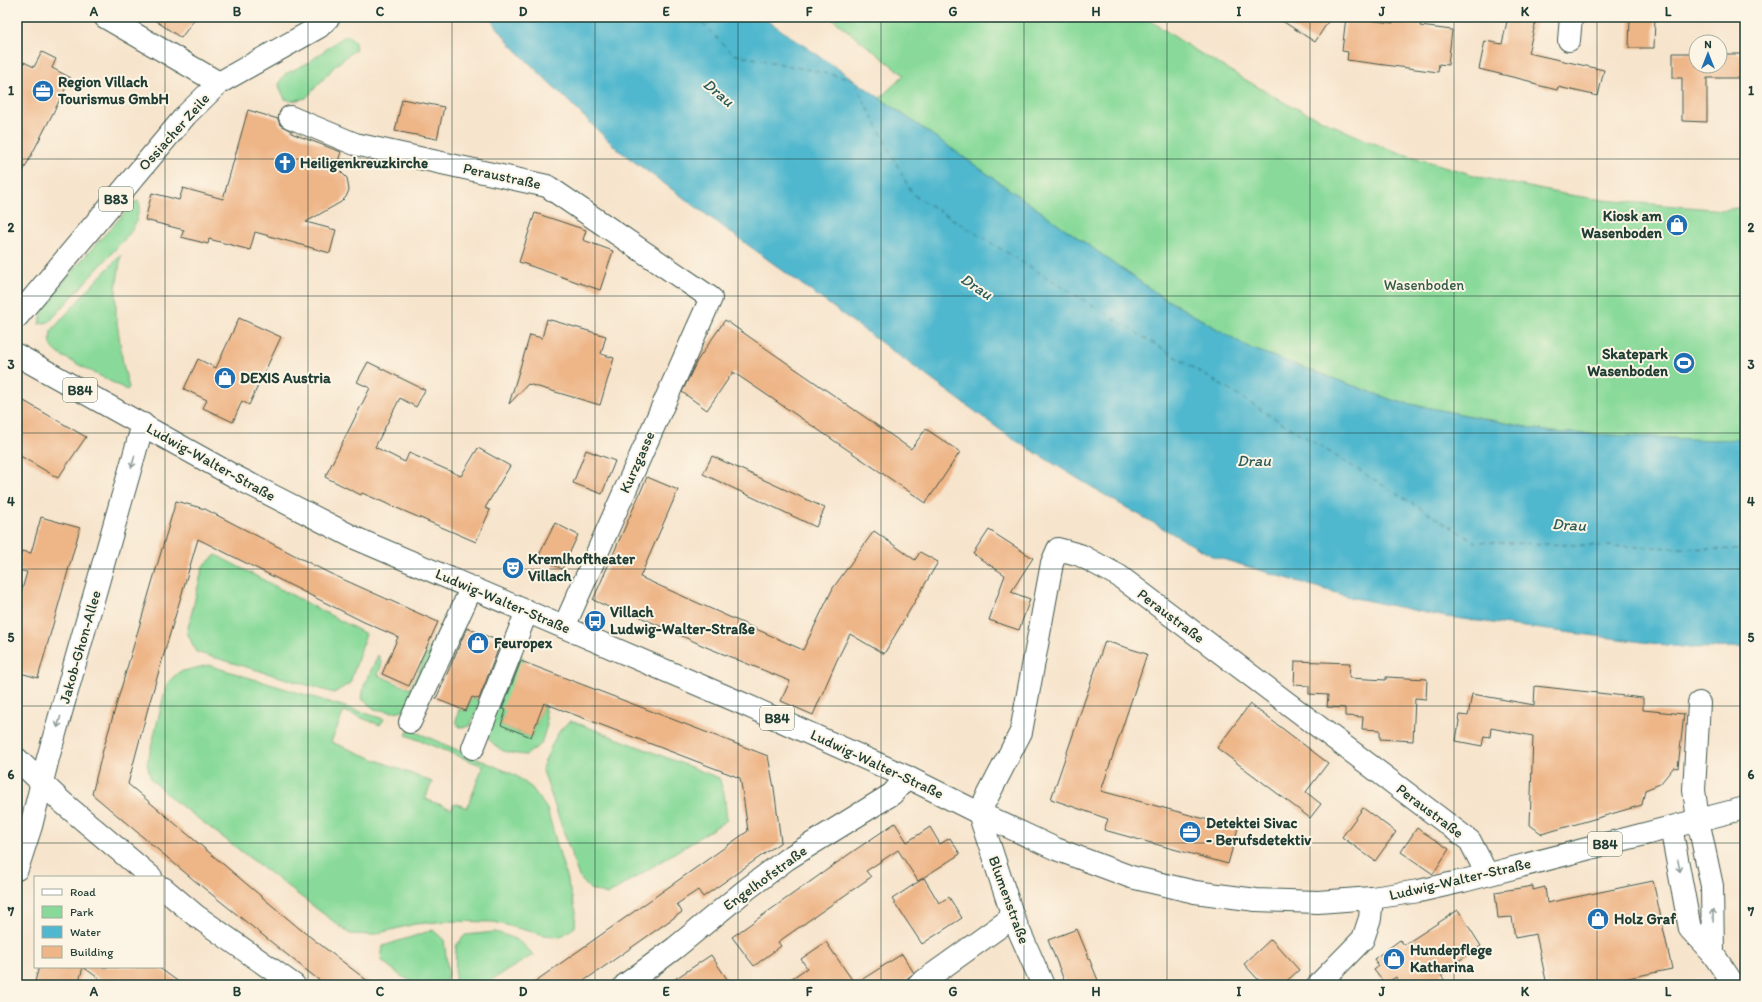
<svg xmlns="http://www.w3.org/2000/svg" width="1762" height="1002" font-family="Itim,sans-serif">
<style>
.green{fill:#89da9a;stroke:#548c67}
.water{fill:#50b7ce;stroke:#387a81}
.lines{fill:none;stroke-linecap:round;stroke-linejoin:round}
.ferry{stroke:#2b5c5a;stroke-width:1;stroke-dasharray:5 4;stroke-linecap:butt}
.building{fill:#eeb587}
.minor-casing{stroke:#3f564b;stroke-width:24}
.major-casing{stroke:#3f564b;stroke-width:24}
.minor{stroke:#fff;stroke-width:22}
.major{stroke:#fff;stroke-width:22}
.oneway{stroke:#8f9e9a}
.grid{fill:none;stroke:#1f3d34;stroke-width:1;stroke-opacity:0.55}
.labels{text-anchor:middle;stroke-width:4;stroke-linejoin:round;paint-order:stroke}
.shield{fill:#fcf5e5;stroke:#617469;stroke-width:1}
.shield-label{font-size:14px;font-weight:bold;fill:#1f3d34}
.poi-label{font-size:15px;font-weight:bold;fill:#1f3d34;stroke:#fcf5e5;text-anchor:start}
.street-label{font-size:15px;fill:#1f3d34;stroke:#fcf5e5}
.park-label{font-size:15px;fill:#345c48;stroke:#fcf5e5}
.water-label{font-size:16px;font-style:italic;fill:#2b5c5a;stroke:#fcf5e5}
.neatline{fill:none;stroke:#1f3d34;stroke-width:1.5}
.grid-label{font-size:13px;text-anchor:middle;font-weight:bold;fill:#1f3d34}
</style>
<rect width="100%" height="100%" fill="#fcf5e5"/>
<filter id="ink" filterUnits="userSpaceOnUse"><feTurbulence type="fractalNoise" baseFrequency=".025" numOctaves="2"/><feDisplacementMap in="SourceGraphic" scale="8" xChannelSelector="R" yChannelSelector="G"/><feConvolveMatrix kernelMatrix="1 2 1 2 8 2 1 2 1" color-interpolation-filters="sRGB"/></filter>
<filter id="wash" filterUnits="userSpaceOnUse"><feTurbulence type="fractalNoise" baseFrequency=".012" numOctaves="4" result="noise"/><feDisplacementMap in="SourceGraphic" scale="16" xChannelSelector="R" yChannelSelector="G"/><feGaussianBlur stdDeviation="0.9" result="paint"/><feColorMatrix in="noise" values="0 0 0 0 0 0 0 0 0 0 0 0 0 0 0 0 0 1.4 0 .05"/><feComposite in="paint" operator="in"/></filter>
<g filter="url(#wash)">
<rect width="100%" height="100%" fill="#f7e4cc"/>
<!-- green -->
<g class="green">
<path d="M830,17h315l48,32 94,55 81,37 35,13 81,24 79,16 41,6 119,10 22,-3v232l-35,1 -159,-8 -156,-31 -145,-53 -91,-53 -279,-197 24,-23z"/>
<path d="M344,36h5l5,4 2,9 -20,16 -30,33 -14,3 -7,-2 -6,-13 1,-5 5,-7 23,-11z"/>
<path d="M138,201l2,4 -4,17 -6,11 -81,89 -10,2c3,-27 75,-98 96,-122z"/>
<path d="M121,255l-5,34v26l7,49 6,24 -2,2 -65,-34c-11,-8 -13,-11 -11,-25l43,-48z"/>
<path d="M216,555l150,79 -16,49 -16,10 -138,-41 -9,-20 16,-66z"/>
<path d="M447,612l3,4 -40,93 -17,3 -19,-3 -12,-10 2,-13 14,-31 4,8 -4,12 32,14z"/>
<path d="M518,649l7,14 -24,62 30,12 13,-34 3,22 -6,19 -15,11c-21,-2 -26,-3 -40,-19z"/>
<path d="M208,665l176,54 -4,6 -36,-14 -13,31 101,40 -7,17 27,10 2,-6 13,5 16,-42 -77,-31 3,-6 106,46 17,13 15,21 29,103 -1,15 -15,10 -16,-2 -50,-13 -47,-1 -32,3 -44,11 -21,-1 -179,-136 -20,-19 -4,-15 20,-81 12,-11z"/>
<path d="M472,697l10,4 -12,25 -10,2 -4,-7 3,-12 7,2z"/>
<path d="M572,721l147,57 5,15 3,27 -120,75 -17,-6 -11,-12 -37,-109c7,-15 14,-41 30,-47z"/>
<path d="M433,930l11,10 4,32 -3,13h-26l-18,-9 -20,-16 2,-14z"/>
<path d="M495,932c18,5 27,9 38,23l-50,30h-28l1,-39 9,-11z"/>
</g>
<!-- water -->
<path class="water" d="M489,17h273l91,62 306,216 91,53 145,53 156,31 159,8 35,-1v208l-55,1 -244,-31 -96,-20 -138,-41 -99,-56 -103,-63 -393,-288 -105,-103z"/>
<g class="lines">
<!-- ferry -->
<path class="ferry" d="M696,17l37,37 120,25 59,115 563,348 270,8"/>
</g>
<g id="blocks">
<!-- building -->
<g class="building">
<path d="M150,17h46l-15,21z"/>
<path d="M1276,17h55l-16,25z"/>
<path d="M1346,17l47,6v-6h29l-2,9 32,4 -4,35 -9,-1 -1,8 -91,-12 1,-8 -6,-1z"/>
<path d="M1508,17h29l-9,36 76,17 -6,26 -40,-9 -1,3 -24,-6v-2l-54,-13 6,-28 17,3z"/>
<path d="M1630,17h25l-1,31h-25z"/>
<path d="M42,52l14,7 -4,9 19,10 -54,105v-107l7,-14 10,5z"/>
<path d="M1673,53h23v13h24v-12h25v24h-38v44l-25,-1v-43h-9z"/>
<path d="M402,99l42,8 -7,32 -42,-8z"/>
<path d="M248,110l30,9 2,6 11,6v2l50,19 -5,15 11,11 2,12 -3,7 -5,5 -35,20 30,8 -6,23 -75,-21 -5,18 -41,-11 -1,5 -27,-7 3,-7 -39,-10 7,-27 27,7 4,-12 40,11z"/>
<path d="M535,213l51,17 -3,10 30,11 -13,39 -81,-28z"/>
<path d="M239,318l42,19 -32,68 -7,-4 -9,21 -30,-14 4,-8 -23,-11 14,-30 18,9z"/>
<path d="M547,319l59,17 -5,18 13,4 -14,47 -72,-21 -19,20 21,-69 12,3z"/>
<path d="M725,320l186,129 15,-20 34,23 -34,51 -193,-131 -26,38 -25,-18 15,-31z"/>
<path d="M368,362l57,28 -9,17 -16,-9 -25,49 30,15 4,-9 52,23 17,-28 32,18 -25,42 5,2 -14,32 -114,-49 -1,2 -36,-18 45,-89 -13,-6z"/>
<path d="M17,397l69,40 -28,41 -41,-24z"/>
<path d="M586,450l29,11 -13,33 -29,-11z"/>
<path d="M712,456l113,52 -9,19 -113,-53z"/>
<path d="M647,477l31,13 -38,87 163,73 30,-62 41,-57 41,29 5,-8 18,10 -54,92 -34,-20 -13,26 -24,55 -32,-14 9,-20 -84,-34 -81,-37 -1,4 -31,-14z"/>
<path d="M176,501l29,8 124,64 109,49 -29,64 -27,-12 16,-37 -34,-15 -166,-83 -50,169 -20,76 172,145 73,56h-48l-130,-104 -103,-87 11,-44z"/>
<path d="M41,517l39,11 -42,150 -21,-6v-65l10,-35 -10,-2 5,-19 9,2z"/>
<path d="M555,523l23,12 -16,34 -24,-12z"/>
<path d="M989,530l44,28 -22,34 19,7 -11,31 -30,-10 16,-45 -32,-21z"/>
<path d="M467,628l34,14 -22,57 -7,-2 -6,14 -30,-12z"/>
<path d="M1105,641l42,13 -46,137 137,37 -10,36 -124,-34 4,-11 -57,-20z"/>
<path d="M521,661l247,95 6,32 7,54 -78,55 -5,-7 -21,14 5,8 -104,73h-48l218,-154 -5,-36 -3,-17 -196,-75 -13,34 -30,-12 5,-15 -4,-1z"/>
<path d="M1295,661l55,2 -1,15 37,2v-3l41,2 -1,20 -11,-1 -2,43 -33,-2v-9l-18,-1 1,-12 -18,-1v-8l-18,-1 1,-12 -19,-1v-8l-15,-1z"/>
<path d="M1535,686l108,12v12l41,4 -6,54 -4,-1 -14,17 -15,6 -3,15 -100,29 -12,-9 3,-89 -42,-8 -1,9 -6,-1 -2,10 -26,-5 4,-26 8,1 4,-22 62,11z"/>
<path d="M1250,704l78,59 -22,29 15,12 -11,14 -93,-70z"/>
<path d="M1363,808l33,24 -21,29 -33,-24z"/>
<path d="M895,823l12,19 23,-15 10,17 10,-6 10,16 -42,27 -20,-31 -32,21 5,6 -93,65 3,4 -27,20 -22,-29 123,-87z"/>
<path d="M1417,828l32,21 -16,25 -32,-22z"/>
<path d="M924,878l15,25 10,-6 13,21 -40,26 -30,-45z"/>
<path d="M1653,881l19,88 -78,16h-47l-11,-51 -21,4 -3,-21 -14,1 -3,-26 38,-6v4l12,-3 2,16z"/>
<path d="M1458,910l23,36 -41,27 7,12h-47l-4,-8 -11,7 -11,-14 5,-4 -5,-7 26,-19 4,5z"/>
<path d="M1077,929l23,56h-34l-18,-45z"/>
<path d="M1271,939l28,31 -17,15h-19l-19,-21z"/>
<path d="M826,942l29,42 47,-30 12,19 -15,12h-117l25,-17 -6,-9z"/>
<path d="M711,955l20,30h-65z"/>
<path d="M39,967h44l-5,18h-44z"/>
<path d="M83,967h75l25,18h-75z"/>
</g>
</g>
</g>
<g filter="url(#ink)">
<use href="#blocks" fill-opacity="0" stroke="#3f564b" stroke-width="1"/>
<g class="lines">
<!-- minor casing -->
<g class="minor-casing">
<g id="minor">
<path d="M105,17l114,66"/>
<path d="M1569,40l2,-23"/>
<path d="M290,117l65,27 192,42 164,112 -147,329"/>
<path d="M1699,703l-5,87 4,30 14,66 1,68"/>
<path d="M410,722l61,-133"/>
<path d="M473,748l54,-137"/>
<path d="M17,759l45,43 89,75"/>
<path d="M1671,827l19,102 23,25 21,31"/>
<path d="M17,869l14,-43 17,-68 95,-334"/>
<path d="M163,888l32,27 99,70"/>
<path d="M625,985l50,-37 72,-59 40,-30 105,-65 15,-17"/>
<path d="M918,985l95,-68"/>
<path d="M1043,985l-30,-68 -34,-104 42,-81 31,-169 6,-14 22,6 39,21 351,265 17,33"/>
<path d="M1318,985l45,-46 7,-21 2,-20"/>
</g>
</g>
<!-- major casing -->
<g class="major-casing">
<g id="major">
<path d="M17,317l169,-202 33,-32 100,-56 10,-10"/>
<path d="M17,355l217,121 121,62 384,164 168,75 72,36 77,36 75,28 64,15 61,8 62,2 54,-4 47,-7 44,-10 282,-73"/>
</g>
</g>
<!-- minor -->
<use href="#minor" class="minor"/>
<!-- major -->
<use href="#major" class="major"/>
</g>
<!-- one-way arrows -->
<defs><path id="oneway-shaft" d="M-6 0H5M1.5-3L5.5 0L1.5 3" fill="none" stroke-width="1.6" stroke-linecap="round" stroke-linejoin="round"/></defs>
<g class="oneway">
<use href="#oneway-shaft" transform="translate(133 462) rotate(105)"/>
<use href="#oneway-shaft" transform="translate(59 722) rotate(106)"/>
<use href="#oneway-shaft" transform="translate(1679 866) rotate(79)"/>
<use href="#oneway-shaft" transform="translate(1713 915) rotate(-91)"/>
</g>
</g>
<!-- grid -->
<path class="grid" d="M165,17v968M308,17v968M452,17v968M595,17v968M738,17v968M881,17v968M1024,17v968M1167,17v968M1310,17v968M1454,17v968M1597,17v968M17,159h1728M17,296h1728M17,433h1728M17,569h1728M17,706h1728M17,843h1728"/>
<!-- icons -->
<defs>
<g id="office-disc" transform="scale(1.15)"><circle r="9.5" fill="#1f6fb2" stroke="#fcf5e5"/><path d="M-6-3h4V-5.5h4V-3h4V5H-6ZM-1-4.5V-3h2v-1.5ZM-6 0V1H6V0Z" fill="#fff"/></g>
<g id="church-disc" transform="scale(1.15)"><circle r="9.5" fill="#1f6fb2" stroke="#fcf5e5"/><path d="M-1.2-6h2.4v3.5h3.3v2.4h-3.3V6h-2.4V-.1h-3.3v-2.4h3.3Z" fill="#fff"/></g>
<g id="shop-disc" transform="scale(1.15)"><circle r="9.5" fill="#1f6fb2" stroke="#fcf5e5"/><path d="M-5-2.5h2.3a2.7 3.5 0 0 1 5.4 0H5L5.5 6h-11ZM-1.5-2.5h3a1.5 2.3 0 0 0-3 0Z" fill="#fff"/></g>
<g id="stadium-disc" transform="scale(1.15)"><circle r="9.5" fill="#1f6fb2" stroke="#fcf5e5"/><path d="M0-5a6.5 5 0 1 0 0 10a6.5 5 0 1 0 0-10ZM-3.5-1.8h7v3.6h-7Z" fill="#fff"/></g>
<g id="theatre-disc" transform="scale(1.15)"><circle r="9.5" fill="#1f6fb2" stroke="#fcf5e5"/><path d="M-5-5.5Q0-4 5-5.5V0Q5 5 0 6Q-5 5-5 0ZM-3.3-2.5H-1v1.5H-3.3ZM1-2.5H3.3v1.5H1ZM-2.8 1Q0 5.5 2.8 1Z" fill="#fff"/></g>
<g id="bus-disc" transform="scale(1.15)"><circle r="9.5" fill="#1f6fb2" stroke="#fcf5e5"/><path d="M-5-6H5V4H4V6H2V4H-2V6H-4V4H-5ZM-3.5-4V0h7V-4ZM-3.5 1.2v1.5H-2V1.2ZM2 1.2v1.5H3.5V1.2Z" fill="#fff"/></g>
</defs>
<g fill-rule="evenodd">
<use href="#office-disc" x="43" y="91"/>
<use href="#church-disc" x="285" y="163"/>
<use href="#shop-disc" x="1677" y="225"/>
<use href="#stadium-disc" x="1684" y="363"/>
<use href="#shop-disc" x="225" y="378"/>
<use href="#theatre-disc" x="513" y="568"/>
<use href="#bus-disc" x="595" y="621"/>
<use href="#shop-disc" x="478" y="643"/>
<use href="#office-disc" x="1190" y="832"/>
<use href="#shop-disc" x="1598" y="919"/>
<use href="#shop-disc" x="1394" y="959"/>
</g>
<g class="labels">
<!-- shield labels -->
<g class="shield">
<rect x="99" y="187" width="34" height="24" rx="3"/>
<rect x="63" y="378" width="34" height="24" rx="3"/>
<rect x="760" y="706" width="34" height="24" rx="3"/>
<rect x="1588" y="832" width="34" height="24" rx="3"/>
</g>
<g class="shield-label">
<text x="116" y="204">B83</text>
<text x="80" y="395">B84</text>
<text x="777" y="723">B84</text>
<text x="1605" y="849">B84</text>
</g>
<!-- poi labels -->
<g class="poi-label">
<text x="58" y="87">Region Villach<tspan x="58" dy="17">Tourismus GmbH</tspan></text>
<text x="300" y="168">Heiligenkreuzkirche</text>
<text x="1662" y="221" text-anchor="end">Kiosk am<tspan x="1662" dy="17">Wasenboden</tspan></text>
<text x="1668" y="359" text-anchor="end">Skatepark<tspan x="1668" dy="17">Wasenboden</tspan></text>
<text x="240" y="383">DEXIS Austria</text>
<text x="528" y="564">Kremlhoftheater<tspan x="528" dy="17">Villach</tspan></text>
<text x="610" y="617">Villach<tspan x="610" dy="17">Ludwig-Walter-Straße</tspan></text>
<text x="494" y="648">Feuropex</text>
<text x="1206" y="828">Detektei Sivac<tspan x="1206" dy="17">- Berufsdetektiv</tspan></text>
<text x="1614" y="924">Holz Graf</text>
<text x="1410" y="955">Hundepflege<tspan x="1410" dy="17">Katharina</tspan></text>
</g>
<!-- street labels -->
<g class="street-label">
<text transform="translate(174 132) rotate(-48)" y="5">Ossiacher Zeile</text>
<text transform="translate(502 176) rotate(12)" y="5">Peraustraße</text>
<text transform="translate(211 462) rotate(29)" y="5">Ludwig-Walter-Straße</text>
<text transform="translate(637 462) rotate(-66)" y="5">Kurzgasse</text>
<text transform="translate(503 601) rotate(23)" y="5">Ludwig-Walter-Straße</text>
<text transform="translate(1171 616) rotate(37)" y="5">Peraustraße</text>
<text transform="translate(80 647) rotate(-74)" y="5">Jakob-Ghon-Allee</text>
<text transform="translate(877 764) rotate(25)" y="5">Ludwig-Walter-Straße</text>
<text transform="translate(1430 811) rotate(37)" y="5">Peraustraße</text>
<text transform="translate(765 878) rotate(-36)" y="5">Engelhofstraße</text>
<text transform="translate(1460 879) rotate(-13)" y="5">Ludwig-Walter-Straße</text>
<text transform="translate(1009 900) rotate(70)" y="5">Blumenstraße</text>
</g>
<!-- park labels -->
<g class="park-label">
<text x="1424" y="290">Wasenboden</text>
</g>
<!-- water labels -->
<g class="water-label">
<text transform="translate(719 92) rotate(40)" y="6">Drau</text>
<text transform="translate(977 286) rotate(34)" y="6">Drau</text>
<text x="1254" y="466">Drau</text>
<text transform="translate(1569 524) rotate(3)" y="6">Drau</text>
</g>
</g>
<!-- margin -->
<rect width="1762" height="1002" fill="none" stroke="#fcf5e5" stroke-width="44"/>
<!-- legend -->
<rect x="34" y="876" width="130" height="92" fill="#fcf5e5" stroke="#a4ab9e"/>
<rect x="42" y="889" width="20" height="6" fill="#ffffff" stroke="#a4ab9e"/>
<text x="70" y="896" font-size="12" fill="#1f3d34">Road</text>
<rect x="42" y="906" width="20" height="12" fill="#89da9a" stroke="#a4ab9e"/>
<text x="70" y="916" font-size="12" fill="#1f3d34">Park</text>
<rect x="42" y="926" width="20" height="12" fill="#50b7ce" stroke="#a4ab9e"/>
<text x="70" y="936" font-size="12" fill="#1f3d34">Water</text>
<rect x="42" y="946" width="20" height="12" fill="#eeb587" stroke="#a4ab9e"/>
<text x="70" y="956" font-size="12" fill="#1f3d34">Building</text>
<!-- north arrow -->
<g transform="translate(1708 54)"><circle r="19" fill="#fcf5e5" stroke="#a4ab9e"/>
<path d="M0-3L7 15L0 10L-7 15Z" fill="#1f6fb2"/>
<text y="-6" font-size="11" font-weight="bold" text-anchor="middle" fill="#1f3d34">N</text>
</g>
<rect x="22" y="22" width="1718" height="958" class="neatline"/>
<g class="grid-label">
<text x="94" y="16">A</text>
<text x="237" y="16">B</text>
<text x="380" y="16">C</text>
<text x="523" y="16">D</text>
<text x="666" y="16">E</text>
<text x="809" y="16">F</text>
<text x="953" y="16">G</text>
<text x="1096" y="16">H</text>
<text x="1239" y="16">I</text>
<text x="1382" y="16">J</text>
<text x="1525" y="16">K</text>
<text x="1668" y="16">L</text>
<text x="11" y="95">1</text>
<text x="1751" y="95">1</text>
<text x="11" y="232">2</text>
<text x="1751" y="232">2</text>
<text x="11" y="369">3</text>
<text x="1751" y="369">3</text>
<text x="11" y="506">4</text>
<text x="1751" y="506">4</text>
<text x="11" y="642">5</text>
<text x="1751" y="642">5</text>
<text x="11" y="779">6</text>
<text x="1751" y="779">6</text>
<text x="11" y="916">7</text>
<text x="1751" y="916">7</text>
<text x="94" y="996">A</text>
<text x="237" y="996">B</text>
<text x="380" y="996">C</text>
<text x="523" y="996">D</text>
<text x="666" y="996">E</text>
<text x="809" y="996">F</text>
<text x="953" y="996">G</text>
<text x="1096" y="996">H</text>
<text x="1239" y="996">I</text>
<text x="1382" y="996">J</text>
<text x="1525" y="996">K</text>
<text x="1668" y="996">L</text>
</g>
</svg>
